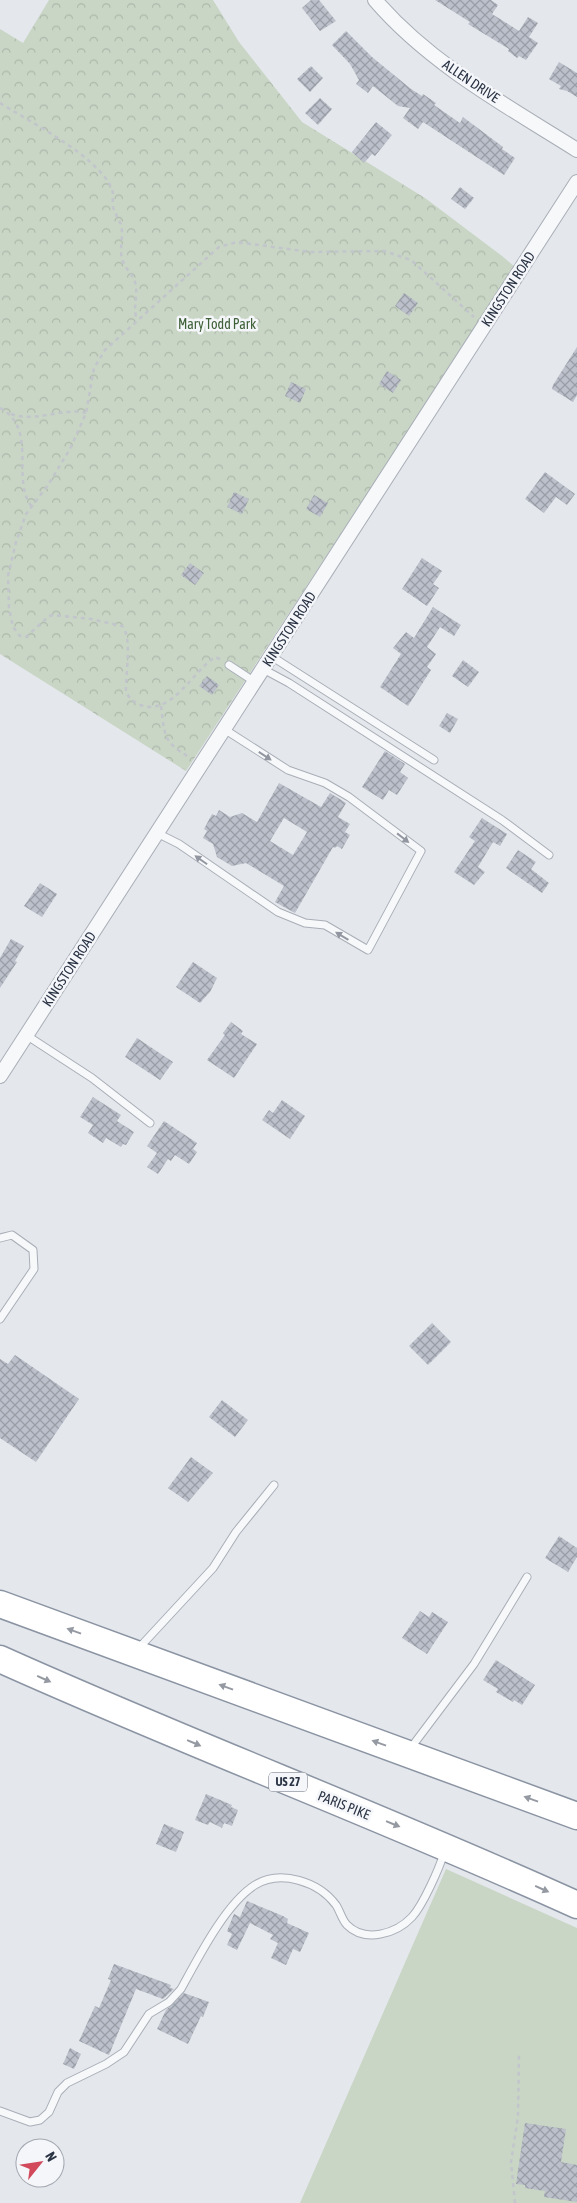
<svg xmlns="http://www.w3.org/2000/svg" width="577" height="2203" font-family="'Asap Condensed',sans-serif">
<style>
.grass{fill:#c9d6c5}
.park{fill:url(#park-crowns)}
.building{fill:url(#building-cross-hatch);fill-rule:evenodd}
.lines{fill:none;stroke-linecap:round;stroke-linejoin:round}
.lane-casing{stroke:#a9aeb7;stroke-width:9}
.street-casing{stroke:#a9aeb7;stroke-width:16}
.highway-casing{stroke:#8b94a3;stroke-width:29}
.path{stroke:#c2c5cb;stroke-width:2.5;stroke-dasharray:4 4;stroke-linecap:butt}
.lane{stroke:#f7f8fa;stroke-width:7}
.street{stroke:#f7f8fa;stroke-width:14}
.highway{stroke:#fff;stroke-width:26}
.oneway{fill:#9196a0}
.oneway2{fill:#959aa2}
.labels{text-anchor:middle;stroke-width:5;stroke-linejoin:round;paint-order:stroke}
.shield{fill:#f4f6f9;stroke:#676e7b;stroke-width:1}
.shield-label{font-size:12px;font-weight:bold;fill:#2b3445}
.street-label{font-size:14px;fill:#2b3445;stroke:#f4f6f9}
.park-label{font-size:14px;fill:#3f6138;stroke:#f4f6f9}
</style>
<defs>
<pattern id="park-crowns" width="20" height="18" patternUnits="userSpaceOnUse" patternTransform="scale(1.25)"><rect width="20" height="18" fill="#c9d6c5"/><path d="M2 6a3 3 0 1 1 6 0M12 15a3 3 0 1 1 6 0" fill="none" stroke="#adb8ab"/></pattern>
<pattern id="building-cross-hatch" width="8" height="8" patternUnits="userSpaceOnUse" patternTransform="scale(1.25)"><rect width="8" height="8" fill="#bbc0ca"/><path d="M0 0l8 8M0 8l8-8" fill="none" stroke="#989da6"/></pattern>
</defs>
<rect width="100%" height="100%" fill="#e4e7ec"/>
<!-- grass -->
<path class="grass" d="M446,1869l131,59v275h-277z"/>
<!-- park -->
<path class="park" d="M49,0h164l26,42 63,80 123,76 77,58 13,11 -329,504 -186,-117v-625l23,14z"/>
<!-- building -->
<g class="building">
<path d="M311,0h8l17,21 -16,10 -18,-23z"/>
<path d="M435,0h56l7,5 -6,9 27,17 9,-14 10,6 -9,14 9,6 -12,17 -7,-4 -2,2 -9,-7 1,-2 -41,-25 2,-2z"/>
<path d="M346,31l26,26 39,32 11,7 1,-2 13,9 -2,2 26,18 3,-6 40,30 -1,2 13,9 -11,17 -81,-53 -5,7 -15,-11 7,-10 -12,-2 -25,-20 -5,7 -12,-9 3,-4 -9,-16 -18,-19z"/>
<path d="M559,62l18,11v24l-10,-6 -8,-2 2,-3 -12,-7z"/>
<path d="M311,66l12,12 -13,14 -13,-13z"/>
<path d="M320,98l12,11 -14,16 -13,-12z"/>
<path d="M376,122l16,13 -17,21 -3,-2 -8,9 -12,-11z"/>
<path d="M460,187l14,11 -9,11 -14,-10z"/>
<path d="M404,293l14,10 -9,13 -14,-10z"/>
<path d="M577,347v48l-4,7 -21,-13 1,-4z"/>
<path d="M387,371l14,9 -8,13 -14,-9z"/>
<path d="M291,382l15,7 -6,14 -15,-7z"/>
<path d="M545,472l30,22 -8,11 -11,-8 -12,16 -19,-14z"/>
<path d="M234,492l15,7 -7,15 -15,-7z"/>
<path d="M314,495l14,8 -8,14 -14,-8z"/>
<path d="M422,558l20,13 -9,13 6,4 -12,18 -25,-17z"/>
<path d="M190,563l14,10 -9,12 -14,-10z"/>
<path d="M433,607l28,18 -7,11 -14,-9 -13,20 9,7 -9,13 4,3 -23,36 -28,-19 21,-33 -8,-6 13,-16 8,6z"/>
<path d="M463,660l16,12 -11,15 -16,-11z"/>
<path d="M207,676l12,9 -7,10 -13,-9z"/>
<path d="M447,713l11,6 -8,14 -11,-7z"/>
<path d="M385,751l20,13 -5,8 8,6 -11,17 -8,-5 -6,10 -21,-13z"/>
<path d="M279,783l42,24 9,-14 16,10 -8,14 12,7 -5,8 5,3 -8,14 -5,-3 -2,2 -2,-1 -38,66 -20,-11 9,-16 -38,-23 -14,3 -15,-9 -4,-13 -10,-6 4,-7 -3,-2 8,-15 4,2 3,-6 11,7 12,-4 15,9zM284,818l23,14 -14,23 -23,-14z"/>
<path d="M482,818l25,16 -7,12 -7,-4 -15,25 7,5 -11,13 -20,-13 21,-31 -6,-4z"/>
<path d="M518,850l18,12 -5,7 18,14 -7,10 -36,-25z"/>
<path d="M40,883l17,11 -15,23 -18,-11z"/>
<path d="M11,939l13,7 -9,15 2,1 -17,26v-30z"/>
<path d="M193,962l24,16 -7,14 -10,11 -24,-16z"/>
<path d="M231,1022l12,9 -2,3 16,10 -23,34 -27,-18 18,-25 -2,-2z"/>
<path d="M137,1038l36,24 -13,18 -35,-23z"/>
<path d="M93,1097l28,18 -4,6 17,11 -8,13 -3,-1 -2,3 -15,-9 -3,5 -15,-10 5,-8 -13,-8z"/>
<path d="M282,1100l23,16 -15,23 -28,-19 7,-10 4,3z"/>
<path d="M164,1121l33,22 -4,6 4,3 -8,12 -14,-9 -4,6 -3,-2 -10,15 -11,-7 10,-14 -10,-7z"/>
<path d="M432,1323l19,19 -23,23 -19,-19z"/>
<path d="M15,1355l64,44 -43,63 -36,-24v-79l8,5z"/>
<path d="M222,1400l26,20 -13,17 -26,-20z"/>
<path d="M191,1457l22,16 -25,29 -20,-14z"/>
<path d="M559,1536l18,12v9l-9,15 -23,-14z"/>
<path d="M420,1611l9,6 3,-5 16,10 -21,32 -25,-16z"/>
<path d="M496,1660l39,25 -13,20 -8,-5 -1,2 -17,-10 2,-3 -15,-9z"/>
<path d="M206,1794l26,11 -1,2 7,3 -6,16 -8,-3 -2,5 -12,-6 -2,3 -13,-5z"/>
<path d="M164,1824l20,8 -8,20 -20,-8z"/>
<path d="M247,1901l36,15 5,3 -1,4 22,10 -9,19 -7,-3 -7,16 -15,-7 7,-15 -8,-4 3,-4 -23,-12 -13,27 -10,-5 5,-11 -5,-3 7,-17 6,3z"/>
<path d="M114,1964l57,21 -1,3 4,1 -11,10 -27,-10 -27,66 -30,-14 16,-35 4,2 12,-28 -3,-1z"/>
<path d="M184,1993l25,9 -6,15 -2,-1 -13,28 -31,-15 9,-19z"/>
<path d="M70,2048l11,6 -7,15 -11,-5z"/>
<path d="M525,2123l41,6 -5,33 16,3v37l-33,-5 1,-6 -20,-3v-3l-9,-1z"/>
</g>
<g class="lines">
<!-- lane casing -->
<g class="lane-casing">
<g id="lane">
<path d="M271,656l163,104"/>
<path d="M229,665l26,17"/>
<path d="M263,669l26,14 213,137 47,35"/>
<path d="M157,833l22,11 99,68 27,11 20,2 43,25 53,-99 -72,-54 -24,-14 -37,-13 -64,-41"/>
<path d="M26,1035l66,43 58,45"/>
<path d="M0,1238l12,-3 21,15 1,19 -34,50"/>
<path d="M138,1649l75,-81 23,-36 38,-47"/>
<path d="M410,1749l64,-85 53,-87"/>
<path d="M0,2111l30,11 10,-2 9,-8 9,-20 9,-9 39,-19 18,-12 25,-38 20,-12 12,-13c17,-31 45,-86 74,-104 26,-16 64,-3 81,20 4,6 6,15 11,20 18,18 49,9 65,-8 11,-12 27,-48 32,-64"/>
</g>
</g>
<!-- street casing -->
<g class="street-casing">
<g id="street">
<path d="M375,0c55,64 132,106 202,150"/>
<path d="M0,1076l577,-894"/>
</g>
</g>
<!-- highway casing -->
<g class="highway-casing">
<g id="highway">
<path d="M0,1604l577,212"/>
<path d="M0,1659c191,86 386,159 577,246"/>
</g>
</g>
<!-- path -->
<g class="path">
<path d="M0,103c30,19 98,53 112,86 2,6 0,12 1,18 2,7 6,12 8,18 3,11 -2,23 1,34 3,10 10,14 13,23 4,13 -3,25 2,38"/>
<path d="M0,408c39,21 10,72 32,99"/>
<path d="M11,414c26,9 52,-7 75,-1"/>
<path d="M220,659l-5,-2c-22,14 -44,60 -75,48 -6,-3 -11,-7 -14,-13 -1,-17 7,-54 -4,-66l-31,-7 -38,-4 -4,1 -23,21 -6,-1 -7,-9 -4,-19 -1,-32 8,-34 10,-28 22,-29 22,-36 16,-36 8,-45 11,-18 114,-103 18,-5 73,10 74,-1 27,9 63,57"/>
<path d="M161,706c4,29 1,35 28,51"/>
<path d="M515,2203l-4,-41 7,-46 1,-62"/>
</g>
<!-- lane -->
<use href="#lane" class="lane"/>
<!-- street -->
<use href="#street" class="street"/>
<!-- highway -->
<use href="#highway" class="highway"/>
</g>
<!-- one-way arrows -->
<defs><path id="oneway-solid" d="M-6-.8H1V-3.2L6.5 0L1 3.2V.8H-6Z" transform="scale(1.25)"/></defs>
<g class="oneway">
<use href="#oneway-solid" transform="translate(265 756) rotate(33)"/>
<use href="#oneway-solid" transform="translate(403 838) rotate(38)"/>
<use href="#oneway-solid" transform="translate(201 860) rotate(-145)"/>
<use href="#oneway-solid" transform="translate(342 936) rotate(-149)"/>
</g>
<g class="oneway2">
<use href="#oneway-solid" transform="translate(74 1631) rotate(-160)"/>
<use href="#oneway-solid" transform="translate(44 1679) rotate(24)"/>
<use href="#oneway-solid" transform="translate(226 1687) rotate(-160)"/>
<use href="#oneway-solid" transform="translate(194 1743) rotate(23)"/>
<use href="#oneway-solid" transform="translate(379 1743) rotate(-160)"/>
<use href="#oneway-solid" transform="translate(531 1799) rotate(-160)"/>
<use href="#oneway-solid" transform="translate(393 1824) rotate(22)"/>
<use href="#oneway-solid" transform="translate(542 1889) rotate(24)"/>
</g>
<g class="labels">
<!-- shield labels -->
<rect class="shield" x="269" y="1772.5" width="38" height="19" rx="4"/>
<g class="shield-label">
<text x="288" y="1786">US 27</text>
</g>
<!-- street labels -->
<g class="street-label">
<text transform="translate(471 81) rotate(34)" y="5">ALLEN DRIVE</text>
<text transform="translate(508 289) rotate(-57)" y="5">KINGSTON ROAD</text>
<text transform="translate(289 629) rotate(-57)" y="5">KINGSTON ROAD</text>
<text transform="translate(69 969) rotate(-57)" y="5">KINGSTON ROAD</text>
<text transform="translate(344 1805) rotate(22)" y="5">PARIS PIKE</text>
</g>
<!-- park labels -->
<g class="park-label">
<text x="217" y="329">Mary Todd Park</text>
</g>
</g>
<!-- north arrow -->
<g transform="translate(40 2163) rotate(60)"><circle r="24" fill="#f4f6f9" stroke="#a4a8b1"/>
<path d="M0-4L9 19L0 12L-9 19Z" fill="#d1495b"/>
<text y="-8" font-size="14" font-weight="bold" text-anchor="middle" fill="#2b3445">N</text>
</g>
</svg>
